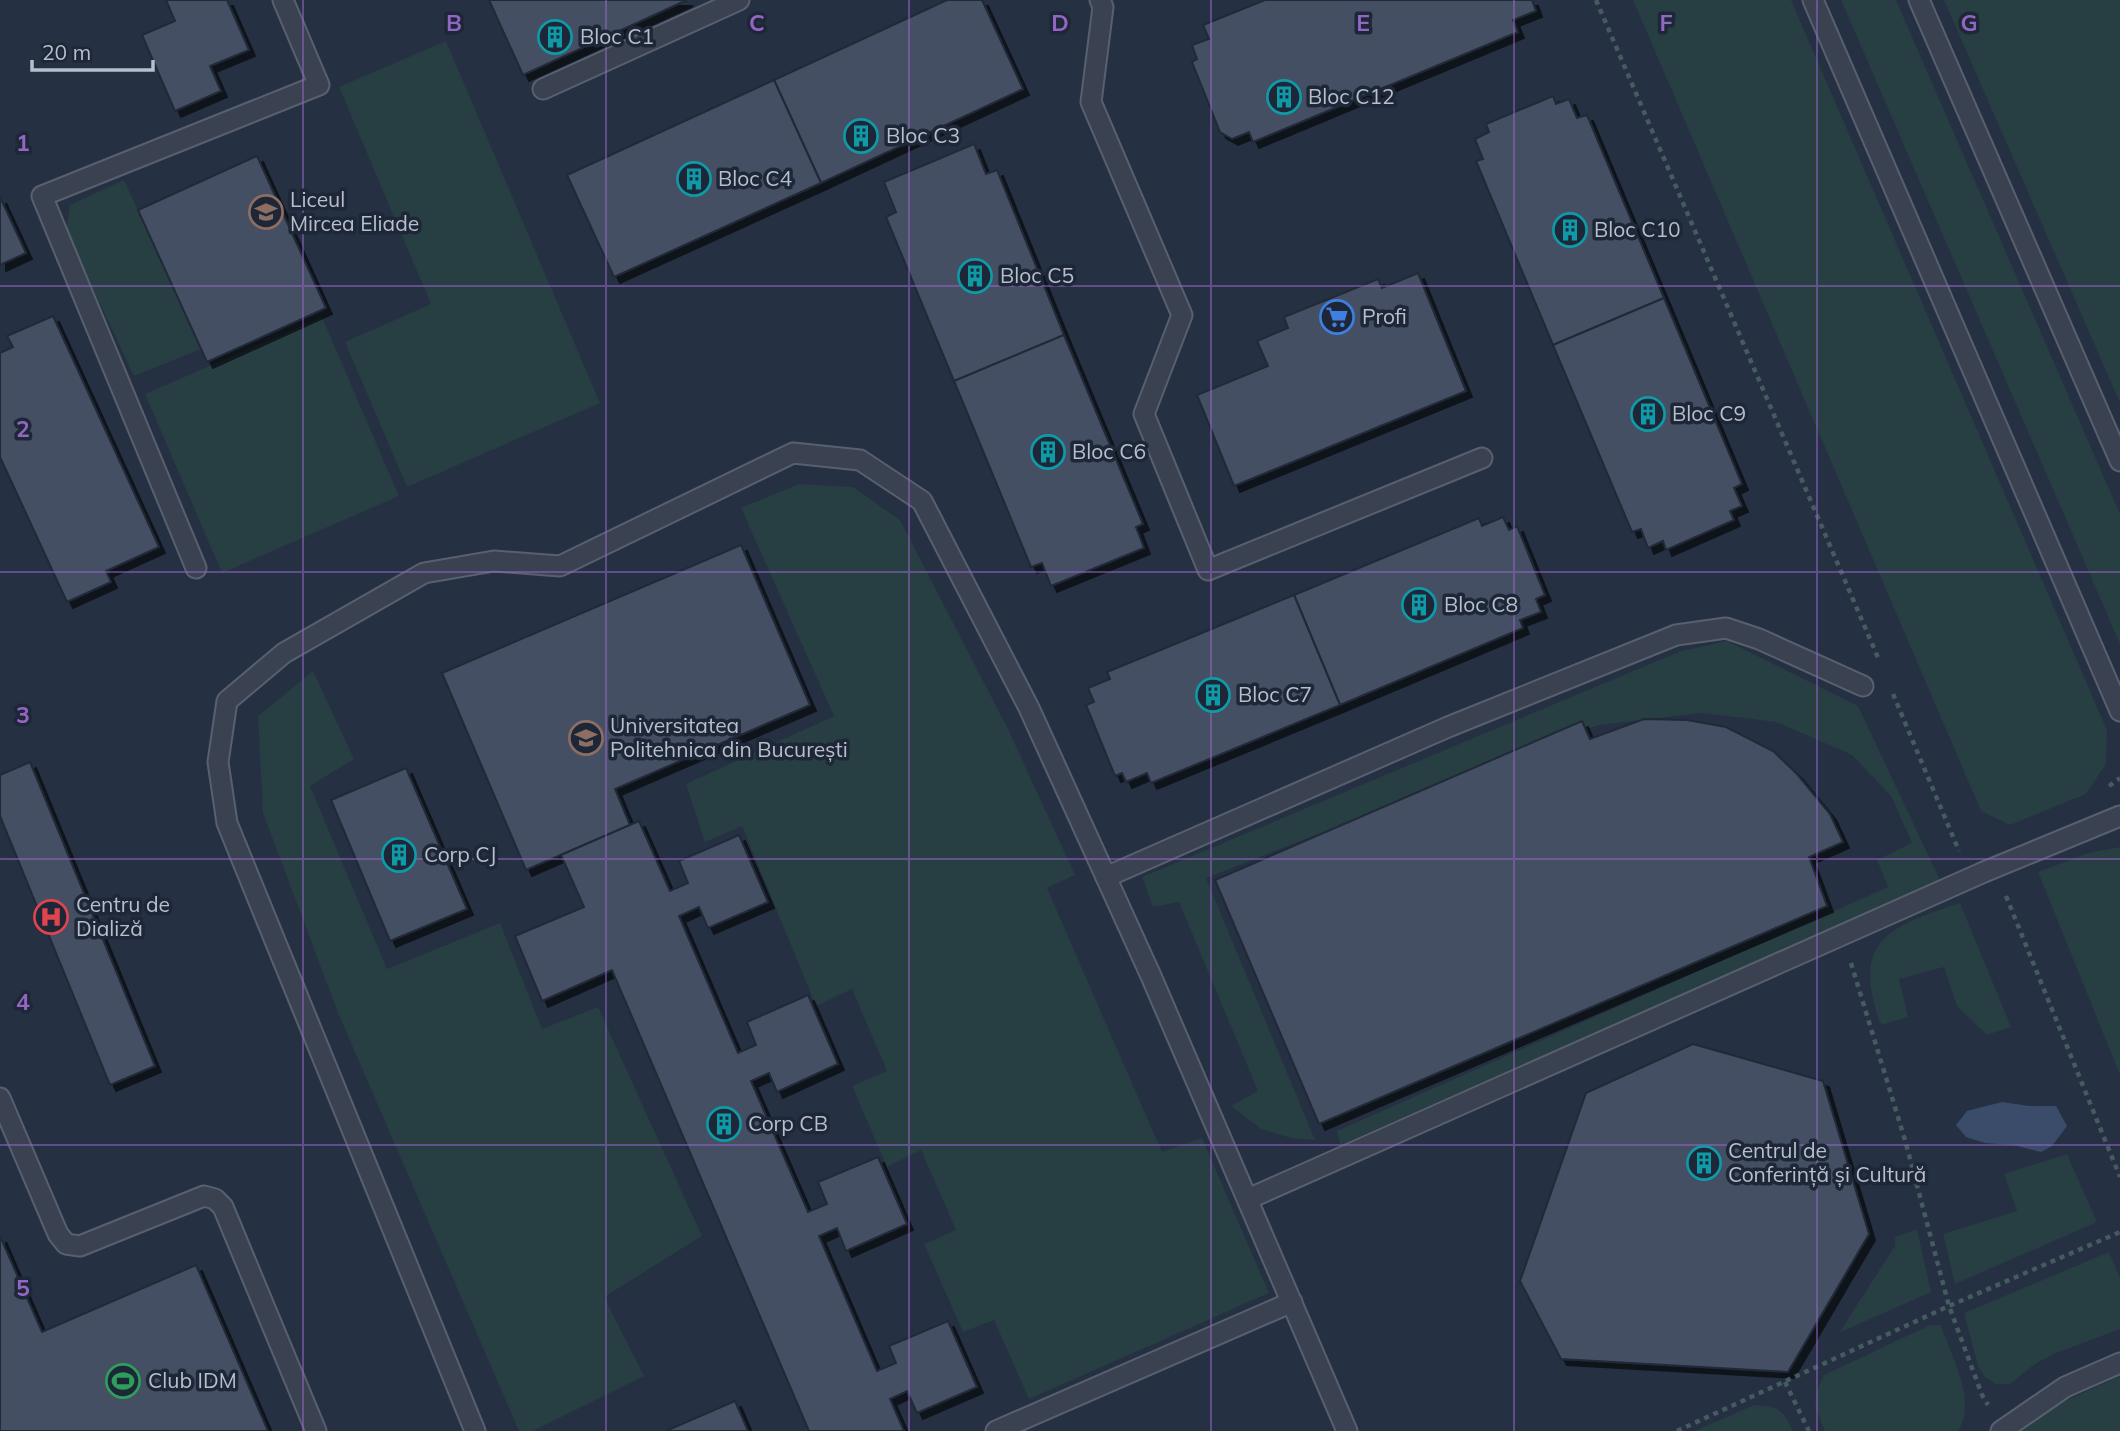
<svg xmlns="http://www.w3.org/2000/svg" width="2120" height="1431" font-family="Mulish,sans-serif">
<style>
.green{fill:#273e43}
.water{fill:#3b4c6b}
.building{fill:#445064;stroke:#202939;stroke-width:2;filter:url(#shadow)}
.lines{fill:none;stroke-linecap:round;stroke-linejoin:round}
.lane-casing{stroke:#58606f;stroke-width:23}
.path{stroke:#465b60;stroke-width:4.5;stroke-dasharray:5 5;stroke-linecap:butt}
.lane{stroke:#3a4252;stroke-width:19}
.grid{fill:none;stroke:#9366c4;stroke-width:2;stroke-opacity:0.55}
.labels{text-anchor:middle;stroke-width:7;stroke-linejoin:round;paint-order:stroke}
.poi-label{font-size:21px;fill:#b7becc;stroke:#1e2737;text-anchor:start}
.grid-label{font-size:23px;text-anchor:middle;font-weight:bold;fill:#9366c4;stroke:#1e2737;stroke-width:7;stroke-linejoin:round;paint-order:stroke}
</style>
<defs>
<filter id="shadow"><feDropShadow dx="6" dy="6" stdDeviation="0" flood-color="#0009"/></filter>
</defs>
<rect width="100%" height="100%" fill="#253042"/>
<!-- green -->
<g class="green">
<path d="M1633,0h158l316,730 -1,34 -20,30 -76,31 -29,-14z"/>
<path d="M1841,0h55l224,514v130z"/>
<path d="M1944,0h176v403z"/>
<path d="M446,41l154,362 -193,84 -62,-145 86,-38 -92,-217z"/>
<path d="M124,180l77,169 -67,27 -68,-145 4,-26z"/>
<path d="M322,317l77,179 -177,77 -77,-179z"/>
<path d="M799,484l54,3 47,33 109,211 66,144 -28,13 115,264 40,-14 67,155 -240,106 -35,-79 -31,12 -39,-88 32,-14 -35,-80 -34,17 -35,-81 35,-15 -35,-82 -36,17 -74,-180 -37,16 -19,-58 148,-68 -93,-208z"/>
<path d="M1727,641l131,65 83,176 -601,263 -3,-14 551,-244 -11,-27 35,-17 -21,-47 -39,-41 -76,-33 -74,-9 -103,12 -393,153 109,262 -24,-2 -30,-9 -30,-23 27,-15 -79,-189 -26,5 -11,-30 539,-226z"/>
<path d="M313,671l41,88 -44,27 77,183 113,-46 42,106 56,-22 104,229 -98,61 40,79 -111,55h-14l-181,-418 -75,-200 -5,-97z"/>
<path d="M2120,847v228l-82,-203 50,-19z"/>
<path d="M1960,903l51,124 -24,8 -30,-29 -13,-39 -45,12 9,38 -27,8c-31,-85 7,-98 79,-122z"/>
<path d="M2067,1154l30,68 -142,62 -12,-50 74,-23 -13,-37z"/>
<path d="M1917,1229l14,63 -92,41 56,-87v-9z"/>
<path d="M2109,1252l11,26v51l-66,25 -19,10 -25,20h-15l-11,-8 -6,-10 -14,-53z"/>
<path d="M1930,1325h11c10,32 37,76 17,106h-133c-11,-26 -14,-30 -1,-56z"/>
<path d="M2120,1376v55h-105l39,-25z"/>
<path d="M1754,1405c24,2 29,3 39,26h-98z"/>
</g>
<!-- water -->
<path class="water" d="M2002,1102l27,4h27l11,20 -15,20 -11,6 -28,-7 -28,-2 -19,-6 -10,-12 11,-14z"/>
<!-- building -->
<g class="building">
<path d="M166,0h61l22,50 -39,16 11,25 -46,20 -33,-76 33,-14z"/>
<path d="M489,0h198l-164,75z"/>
<path d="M947,0h35l41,89 -202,94 -47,-103z"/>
<path d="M1265,0h267l4,11 -23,9 5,12 -265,110 -4,-10 -17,7 -12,-7 -28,-70 5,-3 -5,-14 17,-6 -6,-14z"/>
<path d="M774,80l47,103 -207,94 -47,-102z"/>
<path d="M1553,96l3,8 13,-5 8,19 10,-3 77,183 -111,47 -77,-184 7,-2 -8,-20 14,-7 -3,-8z"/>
<path d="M974,144l12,30 11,-4 67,165 -110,46 -68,-164 10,-5 -12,-30z"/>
<path d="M257,156l69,152 -119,54 -69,-152z"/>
<path d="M0,197l26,56 -26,12z"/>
<path d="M1418,273l48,118 -232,95 -37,-91 71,-29 -11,-25 31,-13 -4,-11 94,-38 4,9z"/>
<path d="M1664,298l78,186 -8,4 8,18 -12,5 4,9 -68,30 -3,-9 -15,7 -7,-19 -9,3 -79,-187z"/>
<path d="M53,316l106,231 -53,24 5,11 -44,20 -67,-145v-104l13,-6 -6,-11z"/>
<path d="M1064,335l79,189 -7,3 8,21 -93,38 -9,-23 -11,4 -77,-186z"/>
<path d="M1503,517l6,13 8,-4 28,69 -9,4 5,13 -21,8 3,8 -183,77 -46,-110 185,-77 3,8z"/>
<path d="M741,545l69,160 -195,84 15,36 -104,45 -84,-197z"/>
<path d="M1294,595l46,110 -189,78 -4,-10 -21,9 -4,-9 -7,3 -29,-71 8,-3 -6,-14 22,-9 -3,-7z"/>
<path d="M1644,719l43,1 39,7 47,24 24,23 33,40 13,28 -34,15 18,49 -508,218 -104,-244 367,-159 8,18z"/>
<path d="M30,762l125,304 -45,19 -110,-269v-41z"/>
<path d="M406,768l61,141 -77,32 -59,-141z"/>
<path d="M639,821l31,70 18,-8 -9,-22 60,-26 29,67 -60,26 -9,-21 -20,9 59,137 18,-8 -9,-23 61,-27 30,69 -61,28 -8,-19 -18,8 57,131 19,-8 -9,-22 60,-25 29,67 -61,27 -9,-23 -18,8 58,135 19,-8 -7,-17 59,-25 29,66 -60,26 -10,-22 -17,8 14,32h-95l-197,-461 -70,31 -27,-65 69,-29 -23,-52z"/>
<path d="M1693,1044l130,37 46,153 -81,138 -227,-13 -41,-78 66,-188z"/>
<path d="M0,1236l42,96 154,-67 72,166h-268z"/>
<path d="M735,1401l13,30h-82z"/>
</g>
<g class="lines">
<!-- lane casing -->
<g class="lane-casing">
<g id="lane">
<path d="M1100,0l3,7 -12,95 91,213 -38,99 64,156 274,-112"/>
<path d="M1813,0l307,711"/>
<path d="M1919,0l201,461"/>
<path d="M543,89l196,-89"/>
<path d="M196,568l-154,-372 277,-111 -36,-85"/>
<path d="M1106,877l342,-150 228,-92 50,-7 33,11 104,47"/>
<path d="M0,1098l58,136 8,10 14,2 124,-50 11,3 8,8 93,224"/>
<path d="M1248,1199l736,-327 136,-56"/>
<path d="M475,1431l-248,-608 -9,-61 9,-61 57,-48 140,-80 70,-12 66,5 233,-113 67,7 62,41 107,207 122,268 196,455"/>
<path d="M996,1431l296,-129"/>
<path d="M2001,1431l64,-44 55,-24"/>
</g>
</g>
<!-- path -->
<g class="path">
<path d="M1596,0l283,660"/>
<path d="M1893,694l66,157"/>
<path d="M2109,786l11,-8"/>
<path d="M2006,896l114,281"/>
<path d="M1851,963l54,177 44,166 33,89 6,10"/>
<path d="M1785,1382l24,49"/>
<path d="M1677,1431l272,-125 171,-74"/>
</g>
<!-- lane -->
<use href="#lane" class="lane"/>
</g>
<!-- grid -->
<path class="grid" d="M303,0v1431M606,0v1431M909,0v1431M1211,0v1431M1514,0v1431M1817,0v1431M0,286h2120M0,572h2120M0,859h2120M0,1145h2120"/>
<!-- icons -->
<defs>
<g id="building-ring" transform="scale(1.75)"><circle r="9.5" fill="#1e2737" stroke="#0f9aa8" stroke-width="1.5"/><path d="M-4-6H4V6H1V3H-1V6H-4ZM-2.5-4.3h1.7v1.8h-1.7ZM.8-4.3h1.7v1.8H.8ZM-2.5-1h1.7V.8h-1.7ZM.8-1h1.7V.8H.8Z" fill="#0f9aa8"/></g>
<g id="school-ring" transform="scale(1.75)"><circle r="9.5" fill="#1e2737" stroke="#8d6e63" stroke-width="1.5"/><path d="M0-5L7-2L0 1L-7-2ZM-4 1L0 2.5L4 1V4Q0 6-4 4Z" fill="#8d6e63"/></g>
<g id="supermarket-ring" transform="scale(1.75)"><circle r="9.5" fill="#1e2737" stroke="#3f7fe0" stroke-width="1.5"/><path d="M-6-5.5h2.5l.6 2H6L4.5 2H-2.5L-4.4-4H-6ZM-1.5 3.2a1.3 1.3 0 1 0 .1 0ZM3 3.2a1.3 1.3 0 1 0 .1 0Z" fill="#3f7fe0"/></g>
<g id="university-ring" transform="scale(1.75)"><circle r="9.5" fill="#1e2737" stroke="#8d6e63" stroke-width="1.5"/><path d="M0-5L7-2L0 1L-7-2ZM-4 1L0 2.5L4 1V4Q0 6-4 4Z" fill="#8d6e63"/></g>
<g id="hospital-ring" transform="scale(1.75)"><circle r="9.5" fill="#1e2737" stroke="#e0444e" stroke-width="1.5"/><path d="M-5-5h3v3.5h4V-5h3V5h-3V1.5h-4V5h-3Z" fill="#e0444e"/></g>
<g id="stadium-ring" transform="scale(1.75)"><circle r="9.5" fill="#1e2737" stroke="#2e9e5b" stroke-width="1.5"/><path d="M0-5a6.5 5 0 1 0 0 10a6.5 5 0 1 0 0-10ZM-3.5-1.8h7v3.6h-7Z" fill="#2e9e5b"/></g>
</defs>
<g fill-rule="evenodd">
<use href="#building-ring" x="555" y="37"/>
<use href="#building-ring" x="1284" y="97"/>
<use href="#building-ring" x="861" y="136"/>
<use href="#building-ring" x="694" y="179"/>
<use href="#school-ring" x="266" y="212"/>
<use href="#building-ring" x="1570" y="230"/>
<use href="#building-ring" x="975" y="276"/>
<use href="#supermarket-ring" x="1337" y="317"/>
<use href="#building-ring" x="1648" y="414"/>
<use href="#building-ring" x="1048" y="452"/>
<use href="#building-ring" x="1419" y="605"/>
<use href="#building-ring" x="1213" y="695"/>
<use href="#university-ring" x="586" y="738"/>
<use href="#building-ring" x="399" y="855"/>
<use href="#hospital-ring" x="51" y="917"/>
<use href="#building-ring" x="724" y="1124"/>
<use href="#building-ring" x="1704" y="1163"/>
<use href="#stadium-ring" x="123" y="1381"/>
</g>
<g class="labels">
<!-- poi labels -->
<g class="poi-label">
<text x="580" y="44">Bloc C1</text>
<text x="1308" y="104">Bloc C12</text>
<text x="886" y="143">Bloc C3</text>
<text x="718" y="186">Bloc C4</text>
<text x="290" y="207">Liceul<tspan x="290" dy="24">Mircea Eliade</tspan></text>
<text x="1594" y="237">Bloc C10</text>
<text x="1000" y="283">Bloc C5</text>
<text x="1362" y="324">Profi</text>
<text x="1672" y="421">Bloc C9</text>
<text x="1072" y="459">Bloc C6</text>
<text x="1444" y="612">Bloc C8</text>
<text x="1238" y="702">Bloc C7</text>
<text x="610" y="733">Universitatea<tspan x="610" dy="24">Politehnica din București</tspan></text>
<text x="424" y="862">Corp CJ</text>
<text x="76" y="912">Centru de<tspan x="76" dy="24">Dializă</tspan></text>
<text x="748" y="1131">Corp CB</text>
<text x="1728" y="1158">Centrul de<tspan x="1728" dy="24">Conferință și Cultură</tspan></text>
<text x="148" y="1388">Club IDM</text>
</g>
</g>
<g class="grid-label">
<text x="454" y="31">B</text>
<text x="757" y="31">C</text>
<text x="1060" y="31">D</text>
<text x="1363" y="31">E</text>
<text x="1666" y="31">F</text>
<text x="1969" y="31">G</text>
<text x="23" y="151">1</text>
<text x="23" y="437">2</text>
<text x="23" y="723">3</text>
<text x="23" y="1010">4</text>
<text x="23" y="1296">5</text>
</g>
<!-- scale -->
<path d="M32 60v10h121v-10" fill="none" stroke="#b7becc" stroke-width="3.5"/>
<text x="42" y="60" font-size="21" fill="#b7becc" stroke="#1e2737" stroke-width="5" paint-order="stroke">20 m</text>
</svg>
